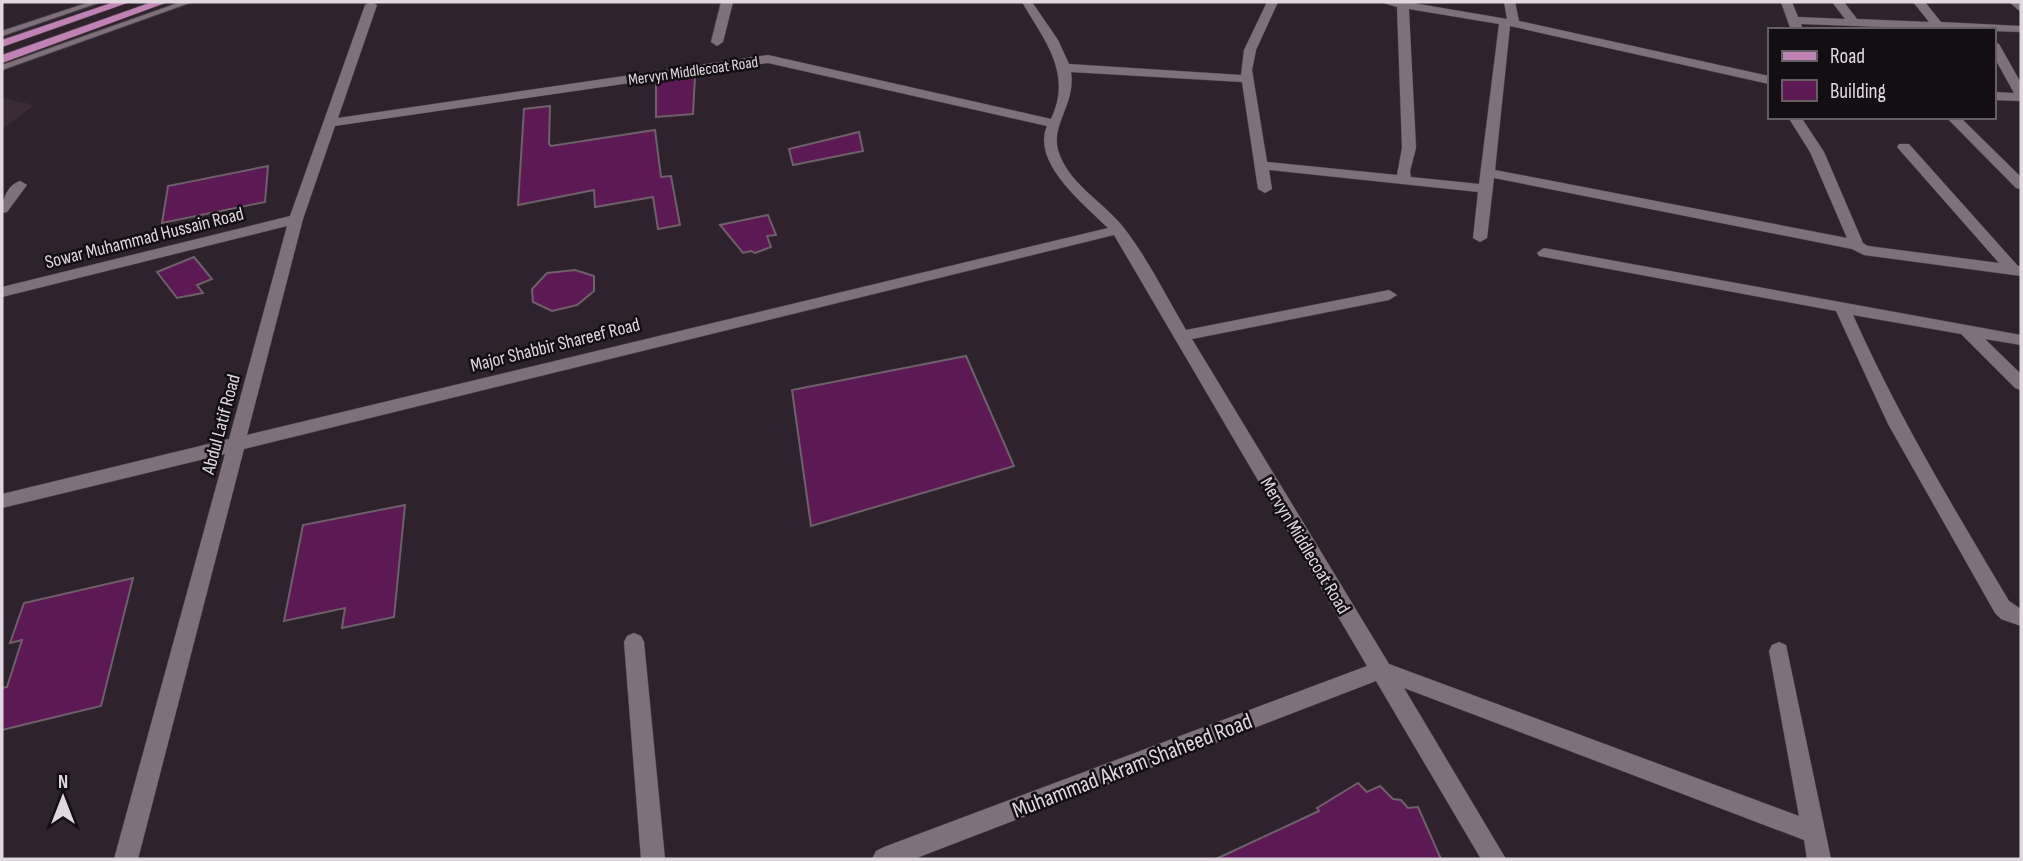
<svg xmlns="http://www.w3.org/2000/svg" width="2023" height="861" font-family="'Sofia Sans Condensed',sans-serif">
<style>
.built{fill:#3b2b37}
.building{fill:#5c1953;stroke:#6e606a;stroke-width:2}
.lines{fill:none;stroke-linecap:round;stroke-linejoin:round}
.lane-casing{stroke:#4b4149;stroke-width:2}
.street-casing{stroke:#4b4149;stroke-width:1}
.primary-casing{stroke:#4b4149;stroke-width:1}
.lane{fill:#7f717c;fill-rule:evenodd}
.street{fill:#7f717c;fill-rule:evenodd}
.primary{fill:#c081b5;fill-rule:evenodd}
.labels{text-anchor:middle;stroke-width:5;stroke-linejoin:round;paint-order:stroke}
.far-street-label{font-size:16px;fill:#e0d8de;stroke:#130e12}
.street-label{font-size:19px;fill:#e0d8de;stroke:#130e12}
.near-street-label{font-size:23px;fill:#e0d8de;stroke:#130e12}
</style>
<rect width="100%" height="100%" fill="#2e232c"/>
<!-- built -->
<path class="built" d="M2,98l32,7 -32,24z"/>
<!-- building -->
<g class="building">
<path d="M695,76l-2,38 -37,3v-35z"/>
<path d="M550,106l-1,38 2,2 104,-16 6,47 10,-1 9,49 -22,4 -5,-32 -58,10 -1,-17 -76,15 6,-96z"/>
<path d="M859,132l4,19 -70,14 -4,-16z"/>
<path d="M268,166l-3,36 -103,21 6,-37z"/>
<path d="M768,215l8,20 -9,1 4,11 -16,6 -4,-2 -8,2 -23,-28z"/>
<path d="M194,257l18,22 -15,6 6,8 -26,5 -20,-26z"/>
<path d="M575,270l19,6v15l-17,14 -25,6 -19,-9 -1,-13 15,-16z"/>
<path d="M966,356l48,110 -203,60 -19,-136z"/>
<path d="M405,505l-11,112 -52,11 3,-20 -61,13 19,-96z"/>
<path d="M133,578l-32,128 -99,24v-42l5,-1 15,-47 -12,3 14,-40z"/>
<path d="M1358,783l9,9 13,-6 13,13 8,1 7,8 10,-1 23,52h-225l103,-48 -2,-3z"/>
</g>
<g class="lines">
<!-- lane casing -->
<g class="lane-casing">
<g id="lane">
<path d="M90,2h11l-99,34v-5z"/>
<path d="M181,2h11l-190,68v-5z"/>
</g>
</g>
<!-- street casing -->
<g class="street-casing">
<g id="street">
<path d="M371,2l6,3 -39,113 430,-63 283,64c22,-46 -7,-79 -29,-117h10l26,38 11,24 172,11 3,-25 23,-48h11l-22,48 -4,20 15,92 130,13 5,-27 -5,-141 -17,-5h27l100,17 -3,-17h11l4,19 250,55v8l-259,-58 -15,144 352,68 -37,-86 -22,-35h13l23,35 39,91 5,3 131,17 -102,-116 2,-3h10l109,122h3v10l-157,-21 -12,-6 -358,-71 -7,60 -7,4 -7,-4 5,-46 -209,-22 3,19 -7,4 -7,-4 -16,-107 -171,-10c5,31 -20,53 -13,78 10,34 45,51 66,78 24,31 42,68 62,102l203,-40 8,5 -8,5 -197,39 197,325 410,152 -30,-165 3,-6 7,-3 7,3 45,214h-24l-3,-19 -400,-152 102,171h-25l-105,-178 -462,178h-42l4,-8 8,-4 483,-181 -253,-431 -870,214 -106,410h-24l111,-405 -223,54v-14l227,-55 58,-213 -285,71v-10l288,-71 75,-211zM1409,9l90,15 -20,160 -68,-7 -1,-6 6,-23zM768,63l279,63c-16,37 38,79 61,102l-861,207 56,-216 32,-93z"/>
<path d="M721,2h12l-10,40 -6,4 -6,-4z"/>
<path d="M1781,2h11l6,15 47,2 -13,-17h12l13,17 72,3 -16,-20h12l16,20 80,4v6l-220,-8 2,6h-12z"/>
<path d="M2009,2h11l1,10z"/>
<path d="M1993,41l6,3 22,39v18l-28,-1v-8l21,1 -21,-38z"/>
<path d="M1946,117h14l61,60v12l-5,-1z"/>
<path d="M20,181l7,4 -20,27 -5,1c0,-13 5,-28 18,-32z"/>
<path d="M1544,248l477,87v10l-36,-6 36,35v16l-6,-2 -54,-54 -108,-19c44,99 100,192 156,286l12,8v17l-20,-7 -6,-6 -107,-189 -52,-113 -297,-55 -2,-3z"/>
<path d="M634,633l7,3 3,6 21,217h-24l-17,-217 3,-6z"/>
</g>
</g>
<!-- primary casing -->
<g class="primary-casing">
<g id="primary">
<path d="M114,2h16l-128,45v-7z"/>
<path d="M152,2h16l-166,61v-8z"/>
</g>
</g>
<!-- lane -->
<use href="#lane" class="lane"/>
<!-- street -->
<use href="#street" class="street"/>
<!-- primary -->
<use href="#primary" class="primary"/>
</g>
<g class="labels">
<!-- far-street labels -->
<g class="far-street-label">
<text transform="translate(693 70) rotate(-8)" y="6">Mervyn Middlecoat Road</text>
</g>
<!-- street labels -->
<g class="street-label">
<text transform="translate(144 237) rotate(-14)" y="7">Sowar Muhammad Hussain Road</text>
<text transform="translate(555 344) rotate(-14)" y="7">Major Shabbir Shareef Road</text>
<text transform="translate(220 424) rotate(-75)" y="7">Abdul Latif Road</text>
<text transform="translate(1306 545) rotate(59)" y="7">Mervyn Middlecoat Road</text>
</g>
<!-- near-street labels -->
<g class="near-street-label">
<text transform="translate(1132 765) rotate(-21)" y="8">Muhammad Akram Shaheed Road</text>
</g>
</g>
<!-- border -->
<rect width="2023" height="861" fill="none" stroke="#e0d8de" stroke-width="7"/>
<!-- legend -->
<rect x="1768" y="28" width="228" height="91" fill="#130e12" stroke="#655f64" stroke-width="2"/>
<rect x="1782" y="51" width="35" height="10" fill="#c081b5" stroke="#655f64" stroke-width="2"/>
<text x="1830" y="63" font-size="21" fill="#e0d8de">Road</text>
<rect x="1782" y="80" width="35" height="21" fill="#5c1953" stroke="#655f64" stroke-width="2"/>
<text x="1830" y="98" font-size="21" fill="#e0d8de">Building</text>
<!-- north arrow -->
<g transform="translate(63 798)" stroke="#130e12" stroke-width="5" paint-order="stroke">
<path d="M0-5L12 26L0 18L-12 26Z" fill="#e0d8de"/>
<text y="-10" font-size="19" font-weight="bold" text-anchor="middle" fill="#e0d8de">N</text>
</g>
</svg>
